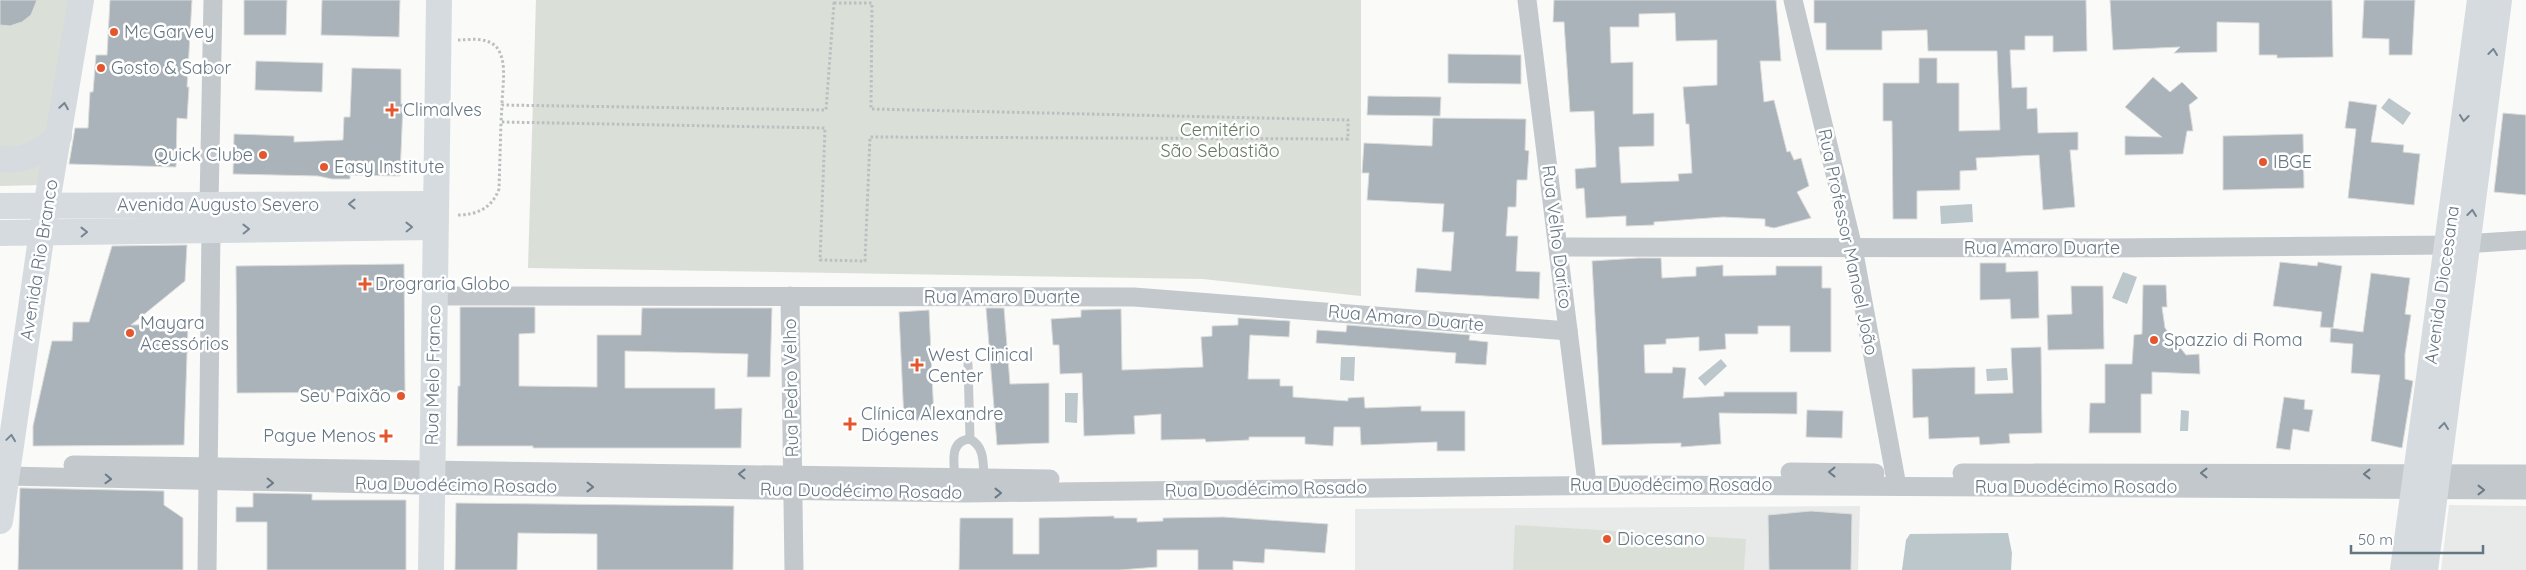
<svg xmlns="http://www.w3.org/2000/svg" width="2526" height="570" font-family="Quicksand,sans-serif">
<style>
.built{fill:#e8e9e9}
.green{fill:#dadfd7}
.water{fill:#bbc7cb}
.building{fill:#aab3b9;stroke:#dcdcda;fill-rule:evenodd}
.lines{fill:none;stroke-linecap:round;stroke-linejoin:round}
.path{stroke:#bbbfc2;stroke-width:3;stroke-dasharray:2.5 2.5;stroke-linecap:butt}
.lane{stroke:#c3c8cc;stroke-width:9}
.street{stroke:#c3c8cc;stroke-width:19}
.secondary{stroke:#d6dbdf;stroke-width:26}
.oneway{stroke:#768591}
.oneway2{stroke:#6a7a87}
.poi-dot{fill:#e4572e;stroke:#fff;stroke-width:2}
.labels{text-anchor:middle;stroke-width:5;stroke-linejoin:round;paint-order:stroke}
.poi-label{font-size:18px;fill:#657683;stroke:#fff;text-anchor:start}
.park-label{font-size:18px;fill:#687a64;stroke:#fff}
.street-label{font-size:18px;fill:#657683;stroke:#fff}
</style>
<rect width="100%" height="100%" fill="#fafaf8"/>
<!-- built -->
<g class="built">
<path d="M2449,505l77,1v64h-85z"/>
<path d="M1860,506l-2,64h-503v-61z"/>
</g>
<!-- green -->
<g class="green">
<path d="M37,0h35l-31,185 -41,1v-161c22,2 29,-5 37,-25z"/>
<path d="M536,0h825v296l-158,-17 -675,-11z"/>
<path d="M1515,525l231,14 -2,31h-231z"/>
</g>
<!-- water -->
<g class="water">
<path d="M2389,98l22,15 -8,12 -22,-17z"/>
<path d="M1972,204l1,18 -32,2 -1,-18z"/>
<path d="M2123,272l14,5 -10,27 -15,-6z"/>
<path d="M1341,357h14l-1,24 -14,-1z"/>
<path d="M1721,359l6,7 -22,20 -7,-8z"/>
<path d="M2007,368l1,12 -21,1 -1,-12z"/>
<path d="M1065,393h13l-1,30 -12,-1z"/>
<path d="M2181,410l8,1 -1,20h-8z"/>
<path d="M2008,533l4,20 -1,17h-109l4,-30 4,-6z"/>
</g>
<!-- building -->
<g class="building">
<path d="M0,0h37l-6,15 -9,7 -12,4 -10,-1z"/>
<path d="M110,0h82l-5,87h2l-2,32 -10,-1 -1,49 -107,-3 6,-36h13l2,-36h3l3,-37h11z"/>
<path d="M244,0h43l-1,35h-42z"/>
<path d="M322,0h78l-1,37 -78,-2z"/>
<path d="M1554,0h222l5,61h-21l4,41 10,-2 13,52 3,-1 4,9 7,-2 8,28 -12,6 14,26 -37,10 -9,-2v-7l-42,-2 -69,5v3l-28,1v-10l-40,2 -2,-30 -8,1 -1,-20 21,-2 -2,-56 -24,1 -6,-90h-11zM1675,13l1,28 41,-1v45l-34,2 3,37h3l3,49 -14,1 1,7 -58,2 -2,-36 35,-1v-33l-21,1v-52l-22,1 -1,-36h29v-13z"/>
<path d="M1814,0h272l1,51 -34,1v-16h-28v14h-15l2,38 15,-1v22l10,-1 1,25 40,-1v18h-8l5,57 -32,3 -4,-55 -63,3 1,12 -17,1v19l-43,1v28h-24l-1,-98h-9v-38h36v-25h18v25h22v48l41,-1 -3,-79h-69l-1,-21 -45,1v19h-56v-27h-12z"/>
<path d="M2110,0h222l1,57 -56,1v-3h-18v-32l-42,-1v30l-43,1 6,-6 -67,3z"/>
<path d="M2364,0h51l-3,55h-23v-16l-27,-1z"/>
<path d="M1448,54l73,1v29l-73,-1z"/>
<path d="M256,61l67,2 -1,29 -67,-2z"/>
<path d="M352,68l49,1v35h2l-3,72 -50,-1v4h-18l-14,-3 -85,-2 1,-40 60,2v6l49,-2 1,-23h6z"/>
<path d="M2153,77l17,15 12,-10 16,16 -9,7 4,26h-6l-4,23 -58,1v-19l37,1 -37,-30z"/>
<path d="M1368,96l73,1 -1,19 -73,-1z"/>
<path d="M2349,101l28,4 -6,37 33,3 -1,7 17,2 -6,51 -66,-7 8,-69 -11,-1z"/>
<path d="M2503,113l23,2v80l-32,-3z"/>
<path d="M1433,118l93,1 -1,31 4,1 -2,29h-10l-1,27h-8l-2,29h12l-2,35 24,1 -1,27 -124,-7 2,-24 34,3 3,-39h-12l2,-28 -77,-4 2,-27h-7l2,-30 68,3z"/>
<path d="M2303,134l1,54 -81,2v-54z"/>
<path d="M187,245l-2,36 -54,44 57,-1 -4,121 -151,1v-20l19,-85h20l1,-19h16l23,-76z"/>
<path d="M1638,258h23l1,20 34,-2v-9l27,-2v11l53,-1v-9h46v22h9v64h-41v-26h-32v8h-33l1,15 -27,2v-14l-33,2v5l-22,1 1,28h27l1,-6 13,1 -3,30 41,-2v-4h73v22l-78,-1 2,31 -40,3v-4l-79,2 -10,-184z"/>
<path d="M2280,262l37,4 1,-4 24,4 -9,62 -13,-1 2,-15 -49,-6z"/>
<path d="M1980,263h26v9l32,-1 1,47 -28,1 -1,-20 -30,1z"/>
<path d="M404,264l1,128 -168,1 -1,-127z"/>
<path d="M2371,273l39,5 -5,36 6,1 -6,39v25l8,2 -11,67 -31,-7 9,-66 -29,-2 2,-29 -23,-2 1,-14 32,4z"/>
<path d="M2143,285h23l1,22h-5l3,21 21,27 13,-1 1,20 -48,-2v22h-11v39h-52l1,-30h15v-39h27l2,-29 8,-1z"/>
<path d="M2071,286h32l1,63 -56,1 -1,-35 25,-1z"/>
<path d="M460,307h75v26l-16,1v52l78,1v-52h44l1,-27h130l-2,69h-23l1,-23 -123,-3v37h90v21l27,-1 -1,40h-208v-2h-76l1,-60h2z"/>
<path d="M986,308h18l6,76 39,-1v60l-52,2z"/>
<path d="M1121,309l1,61 81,-3 -2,-30 11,-1v-10l26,-1v-7l52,3 -1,16 -39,-2 -2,44h32v7h13v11l55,4v-3l16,-1 1,11 56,-2v5h44v40h-28v-9l-76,3 -1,-18h-26l-1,19 -28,-2v-7h-56v3l-43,2 -1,-3 -44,1v-26l-27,2 1,18 -51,2 -2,-63 -22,1 -1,-29h-6l-2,-26 30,-2v-7z"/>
<path d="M929,310l5,109 -30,2 -5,-109z"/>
<path d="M1347,325l123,10 -1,5 19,2 -2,23 -31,-2 1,-10 -140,-10 1,-13 29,2z"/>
<path d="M2041,347l1,86 -33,1 1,9 -30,2 -1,-8 -50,2 -1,-22 -15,1 -1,-49 63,-2v27l38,-1 -2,-45z"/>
<path d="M2284,397l21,3 -1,9 9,1 -4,22 -16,-3 -3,21 -14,-2z"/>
<path d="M1807,410l36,1 -1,27 -36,-1z"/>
<path d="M20,488l144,3v14l19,13v52h-165z"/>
<path d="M253,493l59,1v6h94v70h-139v-48h-31v-15h17z"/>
<path d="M456,503l278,3 -1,64h-136v-36l-79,-1 -1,37h-62z"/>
<path d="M1811,511l41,3 -1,56h-82l-1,-55z"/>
<path d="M1114,516v2h23v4l26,-1v-3l60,-1 105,7 -3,29 -60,-4 -1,14 -31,-2v9h-35v-20h-41v17l-37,3h-161l1,-52h53v36h26v-36z"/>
</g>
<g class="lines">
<!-- path -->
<g class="path">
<path d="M834,3h38l-1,106 477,11v19l-478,-2 -5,124 -45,-1 5,-132 -324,-6 1,-17 324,5z"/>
<path d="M458,40c9,0 20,-2 28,1 25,6 16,45 16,64"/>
<path d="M458,215c19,0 34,-7 41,-26l2,-67"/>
</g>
<!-- lane -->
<g class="lane">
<path d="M968,364l2,75c15,8 13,24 14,40"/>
<path d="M955,478c-1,-16 -6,-37 15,-39"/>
</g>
<!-- street -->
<g class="street">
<path d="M1527,0l59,475"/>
<path d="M1793,0l60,248 44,238"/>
<path d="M209,204l4,-204"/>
<path d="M1558,247l552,1 338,-3 78,-5"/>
<path d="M434,296l700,1 434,34"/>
<path d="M790,296l4,274"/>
<path d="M73,465l977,14"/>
<path d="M1790,472l85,1"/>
<path d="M1962,473l564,1"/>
<path d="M7,476l414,9 544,8 670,-8 891,5"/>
<path d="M207,570l4,-340"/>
</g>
<!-- secondary -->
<g class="secondary">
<path d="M0,159c26,3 40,-7 59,-23"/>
<path d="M0,206l436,-2"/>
<path d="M0,233l435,-6"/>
<path d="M0,521l42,-289 39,-232"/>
<path d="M431,570l8,-570"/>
<path d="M2403,570l77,-570"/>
<path d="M2425,570l74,-570"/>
</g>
</g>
<!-- one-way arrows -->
<defs><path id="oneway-chevron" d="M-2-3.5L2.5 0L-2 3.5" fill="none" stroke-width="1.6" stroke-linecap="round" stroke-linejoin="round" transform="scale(1.25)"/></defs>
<g class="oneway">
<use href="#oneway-chevron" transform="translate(2493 52) rotate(-83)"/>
<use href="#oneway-chevron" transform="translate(64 106) rotate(-81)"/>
<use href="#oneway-chevron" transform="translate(2464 118) rotate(97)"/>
<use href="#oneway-chevron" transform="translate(352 204) rotate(180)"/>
<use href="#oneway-chevron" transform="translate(2472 213) rotate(-83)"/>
<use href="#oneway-chevron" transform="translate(409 227) rotate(-1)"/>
<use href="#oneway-chevron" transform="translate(246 229) rotate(-1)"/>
<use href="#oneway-chevron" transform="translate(84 232) rotate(-1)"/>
<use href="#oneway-chevron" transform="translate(2444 426) rotate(-83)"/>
<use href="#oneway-chevron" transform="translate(11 438) rotate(-82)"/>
</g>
<g class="oneway2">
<use href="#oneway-chevron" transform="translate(1832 472) rotate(-180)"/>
<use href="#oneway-chevron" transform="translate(2204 473) rotate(-180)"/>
<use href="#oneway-chevron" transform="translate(742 474) rotate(-179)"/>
<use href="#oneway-chevron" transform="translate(2367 474) rotate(-180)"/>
<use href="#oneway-chevron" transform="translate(108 479) rotate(2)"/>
<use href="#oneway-chevron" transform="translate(270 483) rotate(1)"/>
<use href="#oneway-chevron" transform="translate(590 487) rotate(1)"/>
<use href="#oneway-chevron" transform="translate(2481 490)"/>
<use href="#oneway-chevron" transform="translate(998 493)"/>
</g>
<!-- markers -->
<g class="poi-dot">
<circle cx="114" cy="32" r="5"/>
<circle cx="101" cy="68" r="5"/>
<path d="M389.5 102.5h5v5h5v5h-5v5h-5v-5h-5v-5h5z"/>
<circle cx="263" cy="155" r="5"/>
<circle cx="2263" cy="162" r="5"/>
<circle cx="324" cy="167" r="5"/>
<path d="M362.5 276.5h5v5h5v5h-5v5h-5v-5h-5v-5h5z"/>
<circle cx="130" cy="333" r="5"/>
<circle cx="2154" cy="340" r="5"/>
<path d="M914.5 357.5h5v5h5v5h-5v5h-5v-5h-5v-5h5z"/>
<circle cx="401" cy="396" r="5"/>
<path d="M847.5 416.5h5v5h5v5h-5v5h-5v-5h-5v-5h5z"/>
<path d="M383.5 428.5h5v5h5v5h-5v5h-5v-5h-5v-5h5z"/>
<circle cx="1607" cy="539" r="5"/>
</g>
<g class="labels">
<!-- poi labels -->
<g class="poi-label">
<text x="124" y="38">Mc Garvey</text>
<text x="111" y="74">Gosto &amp; Sabor</text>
<text x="403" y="116">Climalves</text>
<text x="253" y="161" text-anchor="end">Quick Clube</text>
<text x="2273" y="168">IBGE</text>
<text x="334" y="173">Easy Institute</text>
<text x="375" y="290">Drograria Globo</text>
<text x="140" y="329">Mayara<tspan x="140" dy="21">Acessórios</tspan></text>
<text x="2164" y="346">Spazzio di Roma</text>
<text x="928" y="361">West Clinical<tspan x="928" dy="21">Center</tspan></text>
<text x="391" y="402" text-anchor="end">Seu Paixão</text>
<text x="861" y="420">Clínica Alexandre<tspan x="861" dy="21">Diógenes</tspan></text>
<text x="376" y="442" text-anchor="end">Pague Menos</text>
<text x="1617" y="545">Diocesano</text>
</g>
<!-- park labels -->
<g class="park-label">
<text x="1220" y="136">Cemitério<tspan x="1220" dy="21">São Sebastião</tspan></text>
</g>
<!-- street labels -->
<g class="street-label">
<text x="218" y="211">Avenida Augusto Severo</text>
<text transform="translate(1557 237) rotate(83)" y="6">Rua Velho Darico</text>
<text transform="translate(1848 242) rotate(78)" y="6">Rua Professor Manoel João</text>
<text x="2042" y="254">Rua Amaro Duarte</text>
<text transform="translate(39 260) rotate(-81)" y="6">Avenida Rio Branco</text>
<text transform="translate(2442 285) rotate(-82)" y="6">Avenida Diocesana</text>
<text x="1002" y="303">Rua Amaro Duarte</text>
<text transform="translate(1406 318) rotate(5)" y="6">Rua Amaro Duarte</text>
<text transform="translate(433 375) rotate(-89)" y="6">Rua Melo Franco</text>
<text transform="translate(791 388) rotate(-91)" y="6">Rua Pedro Velho</text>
<text transform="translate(456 485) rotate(1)" y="6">Rua Duodécimo Rosado</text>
<text x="1671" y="491">Rua Duodécimo Rosado</text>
<text x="2076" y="493">Rua Duodécimo Rosado</text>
<text transform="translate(1266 489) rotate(-1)" y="6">Rua Duodécimo Rosado</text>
<text transform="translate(861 491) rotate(1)" y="6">Rua Duodécimo Rosado</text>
</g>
</g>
<!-- scale -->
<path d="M2351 545v8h132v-8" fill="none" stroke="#657683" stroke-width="2.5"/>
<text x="2358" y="545" font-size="15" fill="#657683" stroke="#ffffff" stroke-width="4" paint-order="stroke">50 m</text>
</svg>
